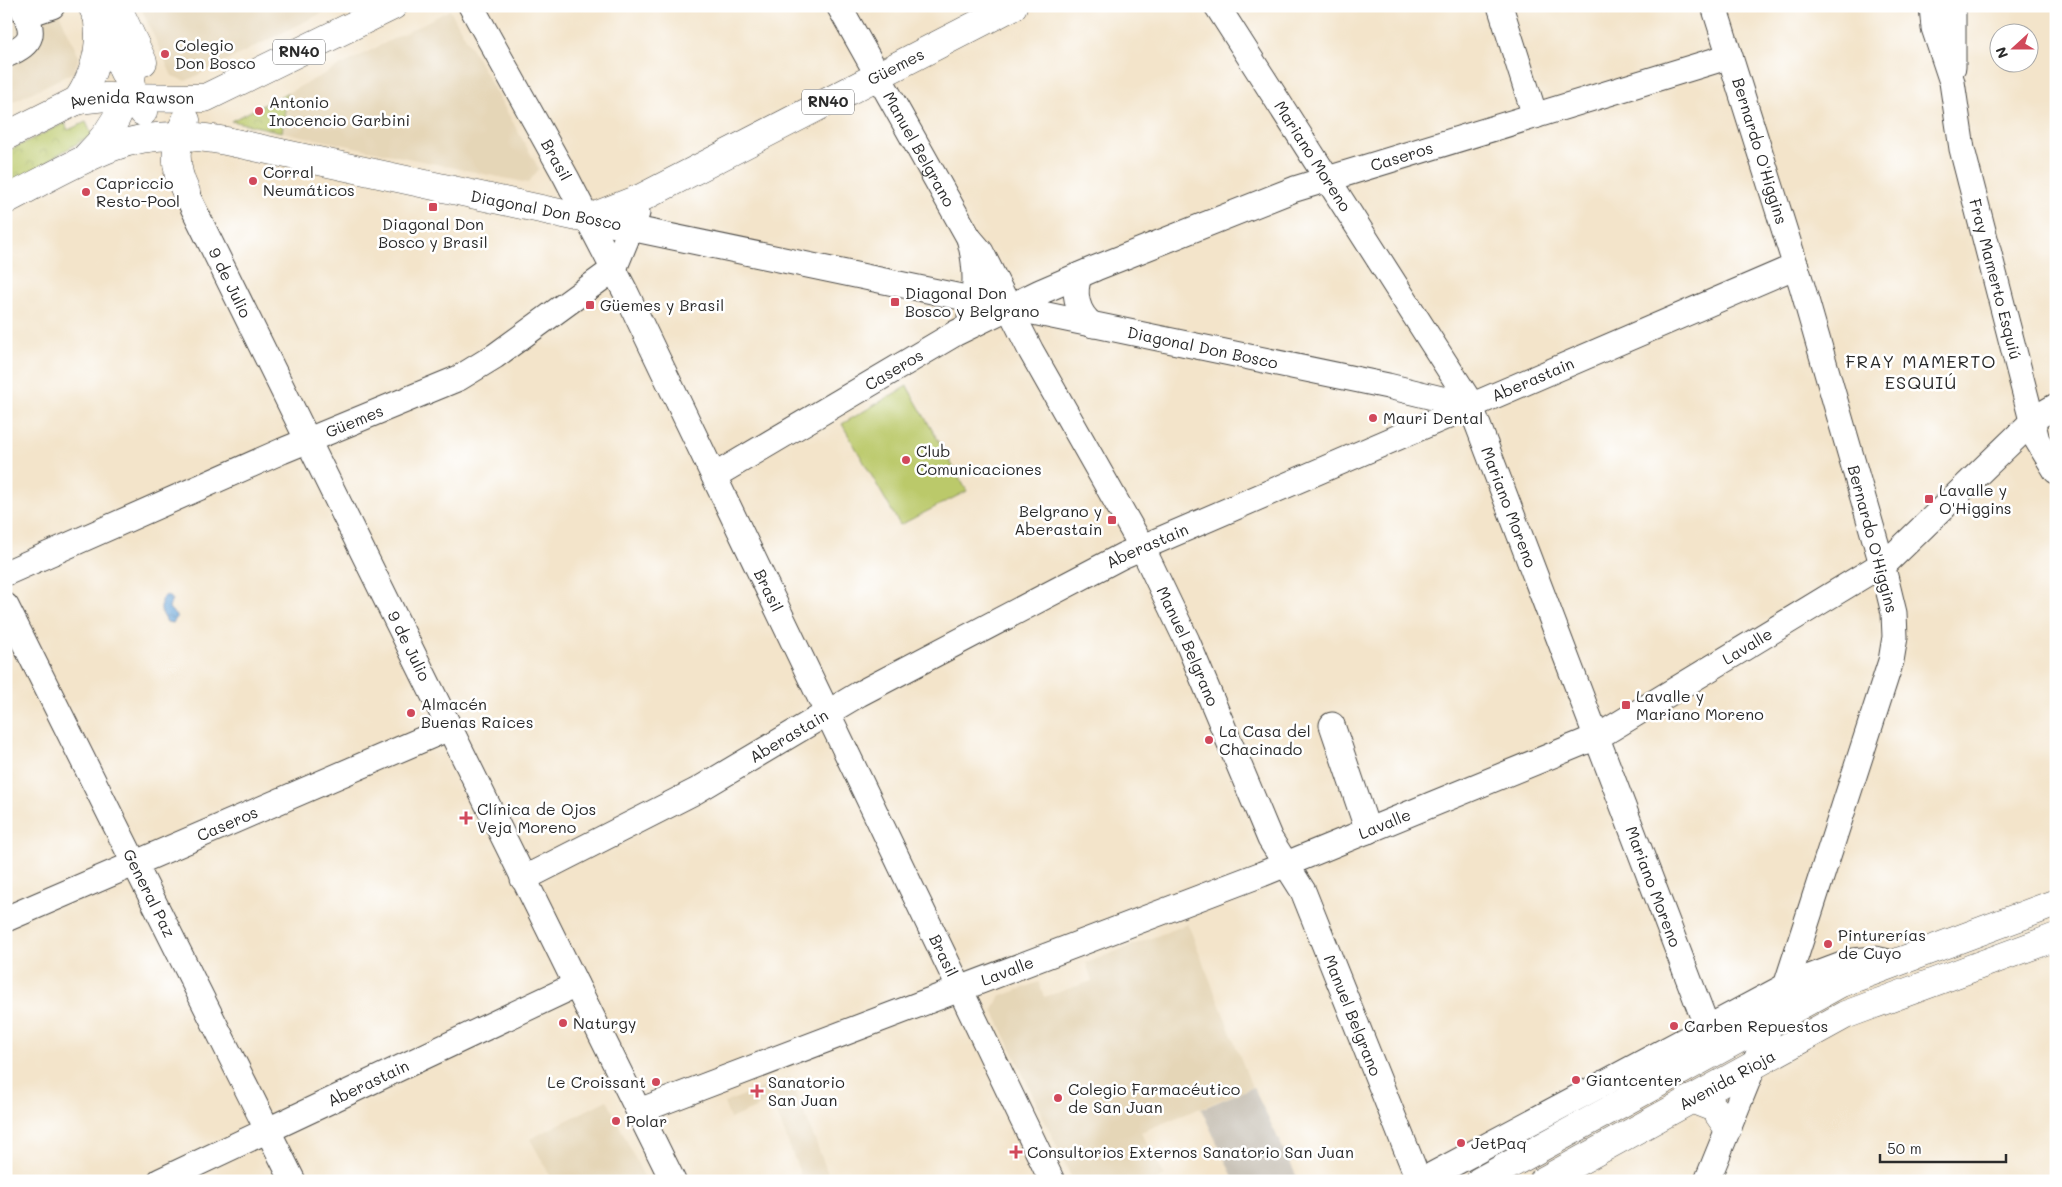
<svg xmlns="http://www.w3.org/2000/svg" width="2062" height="1187" font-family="Mali,sans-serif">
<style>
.built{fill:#e5d6b7}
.industrial{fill:#c9c3b8}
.park{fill:url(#park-crowns);stroke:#737a4b}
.garden{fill:#bbc96b;stroke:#737a4b}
.water{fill:url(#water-ripples);stroke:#486680}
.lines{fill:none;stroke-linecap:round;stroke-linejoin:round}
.minor-casing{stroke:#494743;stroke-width:27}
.major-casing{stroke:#494743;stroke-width:29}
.minor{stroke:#fff;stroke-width:25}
.major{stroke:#fff;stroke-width:28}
.poi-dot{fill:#d1495b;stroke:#fff;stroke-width:2}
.labels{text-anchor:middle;stroke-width:5;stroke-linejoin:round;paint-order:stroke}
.shield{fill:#fff;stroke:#6b6b6b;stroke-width:1}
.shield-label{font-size:15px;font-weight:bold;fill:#2b2b2b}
.poi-label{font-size:16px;fill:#2b2b2b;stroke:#fff;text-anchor:start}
.street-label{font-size:16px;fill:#2b2b2b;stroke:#fff}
.neighbourhood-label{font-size:18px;letter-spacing:1px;fill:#2b2b2b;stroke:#fff}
</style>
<defs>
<pattern id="park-crowns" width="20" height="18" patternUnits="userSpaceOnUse" patternTransform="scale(1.25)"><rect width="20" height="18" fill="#bbc96b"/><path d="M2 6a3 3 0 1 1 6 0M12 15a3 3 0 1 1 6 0" fill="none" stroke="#a1ad5d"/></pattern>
<pattern id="water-ripples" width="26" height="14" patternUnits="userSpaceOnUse" patternTransform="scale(1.25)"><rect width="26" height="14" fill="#64a2d6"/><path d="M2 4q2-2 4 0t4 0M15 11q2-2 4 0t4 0" fill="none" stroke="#5384ae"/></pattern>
</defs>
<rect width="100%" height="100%" fill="#fff"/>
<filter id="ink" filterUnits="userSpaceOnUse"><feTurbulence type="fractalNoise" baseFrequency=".02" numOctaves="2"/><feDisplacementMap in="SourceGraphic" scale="10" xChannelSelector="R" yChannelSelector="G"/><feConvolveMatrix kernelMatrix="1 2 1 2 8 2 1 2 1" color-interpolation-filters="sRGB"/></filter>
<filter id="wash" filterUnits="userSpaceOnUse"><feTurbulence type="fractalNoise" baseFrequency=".0096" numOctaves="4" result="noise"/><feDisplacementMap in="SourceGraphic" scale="20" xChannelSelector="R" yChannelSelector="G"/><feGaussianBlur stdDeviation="1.12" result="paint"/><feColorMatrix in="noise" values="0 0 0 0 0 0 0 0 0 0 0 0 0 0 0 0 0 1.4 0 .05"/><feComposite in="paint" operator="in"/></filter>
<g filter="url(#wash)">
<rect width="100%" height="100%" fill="#f3e4ca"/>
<!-- built -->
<g class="built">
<path d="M6,6h50l23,51 -5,15 -68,33z"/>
<path d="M140,6h196l-150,75 -14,-5z"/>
<path d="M450,10l89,159 -11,14 -246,-51 5,-39z"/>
<path d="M1188,924l64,163 -111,45 24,44 -9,5h-83l-80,-171 6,-13 40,-15 5,15 48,-16 -6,-18z"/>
<path d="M790,1077l10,25 31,79h-28l-31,-80 -42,18 -6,-16z"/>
<path d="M607,1100l39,81h-93l-23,-42z"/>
</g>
<!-- industrial -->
<path class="industrial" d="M1253,1087l2,4 44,90h-64l-34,-72z"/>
<!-- park -->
<g class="park">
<path d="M287,93l-5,39 -51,-11z"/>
<path d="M86,122l6,13 -40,23 -19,17 -27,13v-36l59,-29 3,7z"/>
</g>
<!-- garden -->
<path class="garden" d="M907,386l60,105 -67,34 -58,-101z"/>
<!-- water -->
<path class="water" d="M166,595l6,4 -3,9 8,9 -4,6 -6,-1 -6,-11v-11z"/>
</g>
<g filter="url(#ink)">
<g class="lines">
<!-- minor casing -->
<g class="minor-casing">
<g id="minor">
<path id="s1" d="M471,6l95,171 60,116 426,888"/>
<path id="s2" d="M839,6l130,232c8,27 8,52 1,78"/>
<path id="s3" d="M1217,6l251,393 248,652"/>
<path d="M1500,6l35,110"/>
<path id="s4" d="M1932,6l2,22 18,54 10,67 75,291 19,31"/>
<path d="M1953,6v61"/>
<path d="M26,15l26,-9"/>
<path d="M6,55c29,-13 29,-21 16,-49"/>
<path id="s5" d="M177,175l496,1006"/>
<path id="s6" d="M587,219l801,167 82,20"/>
<path id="s7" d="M969,238l12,14 50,99 111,196 45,94 83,198 33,52 116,290"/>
<path d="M1080,275c-8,17 -3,39 13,50"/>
<path id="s8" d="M714,476l242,-143 84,-41 56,-24 199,-79 435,-133"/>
<path id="s9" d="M6,573l276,-122 177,-73 36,-22 119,-87 23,-56"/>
<path id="s10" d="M6,606l287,575"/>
<path d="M1332,725l36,106"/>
<path id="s11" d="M523,879l173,-88 163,-97 263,-138 674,-290"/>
<path id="s12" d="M6,919l443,-191"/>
<path id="s13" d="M639,1111l623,-237 337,-138 290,-176 148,-143 19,-11"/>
<path id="s14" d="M160,1181l416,-196"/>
<path d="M1421,1181l365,-195 67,-25 22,-2 18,4"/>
<path d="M1707,1181l79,-195 105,-325 4,-24 -1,-24 -12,-49 -80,-278 -88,-280"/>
</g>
</g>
<!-- major casing -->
<g class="major-casing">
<g id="major">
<path d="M92,6l51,106"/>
<path d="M117,6l26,56"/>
<path d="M77,101c16,-24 25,-50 21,-79"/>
<path id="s15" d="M6,136l72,-36 28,-3 99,1 188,-92"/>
<path d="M87,156c32,-31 47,-67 48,-111"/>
<path d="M186,192c-12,-24 -13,-48 0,-72"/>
<path id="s16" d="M6,200c35,-18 70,-39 107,-53 35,-14 76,-13 113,-6l361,78 56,-22 370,-191"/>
<path d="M1691,1099l23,9 14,20"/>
<path d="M1480,1181l359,-197 217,-81"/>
<path id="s17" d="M1543,1181l302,-166 211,-78"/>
</g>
</g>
<!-- minor -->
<use href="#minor" class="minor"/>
<!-- major -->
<use href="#major" class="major"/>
</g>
</g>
<!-- markers -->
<g class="poi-dot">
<circle cx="165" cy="54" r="5"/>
<circle cx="259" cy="111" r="5"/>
<circle cx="253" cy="181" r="5"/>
<circle cx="86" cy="192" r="5"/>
<rect x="428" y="202" width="10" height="10" rx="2.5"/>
<rect x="890" y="297" width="10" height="10" rx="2.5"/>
<rect x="585" y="300" width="10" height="10" rx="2.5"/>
<circle cx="1373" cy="418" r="5"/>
<circle cx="906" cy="460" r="5"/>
<rect x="1924" y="494" width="10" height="10" rx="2.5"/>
<rect x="1107" y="515" width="10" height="10" rx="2.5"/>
<rect x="1621" y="700" width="10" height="10" rx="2.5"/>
<circle cx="411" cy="713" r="5"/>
<circle cx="1209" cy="740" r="5"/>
<path d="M463.5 810.5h5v5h5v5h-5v5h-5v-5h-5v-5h5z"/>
<circle cx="1828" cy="944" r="5"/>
<circle cx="563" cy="1023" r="5"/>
<circle cx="1674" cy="1026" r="5"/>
<circle cx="1576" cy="1080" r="5"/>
<circle cx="656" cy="1082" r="5"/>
<path d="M754.5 1083.5h5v5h5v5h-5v5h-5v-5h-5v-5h5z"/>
<circle cx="1058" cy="1098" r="5"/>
<circle cx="616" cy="1121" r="5"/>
<circle cx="1461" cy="1143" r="5"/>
<path d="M1013.5 1144.5h5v5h5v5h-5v5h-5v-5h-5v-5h5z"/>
</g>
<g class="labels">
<!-- shield labels -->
<g class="shield">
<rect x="273" y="39.5" width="52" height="25" rx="4"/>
<rect x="802" y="89.5" width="52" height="25" rx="4"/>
</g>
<g class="shield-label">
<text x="299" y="57">RN40</text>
<text x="828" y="107">RN40</text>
</g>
<!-- poi labels -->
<g class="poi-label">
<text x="175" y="51">Colegio<tspan x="175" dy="18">Don Bosco</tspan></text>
<text x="269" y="108">Antonio<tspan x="269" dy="18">Inocencio Garbini</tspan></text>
<text x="263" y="178">Corral<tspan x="263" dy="18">Neumáticos</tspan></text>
<text x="96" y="189">Capriccio<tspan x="96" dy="18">Resto-Pool</tspan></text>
<text x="433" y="230" text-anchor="middle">Diagonal Don<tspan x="433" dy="18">Bosco y Brasil</tspan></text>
<text x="905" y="299">Diagonal Don<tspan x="905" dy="18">Bosco y Belgrano</tspan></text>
<text x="600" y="311">Güemes y Brasil</text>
<text x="1383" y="424">Mauri Dental</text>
<text x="916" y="457">Club<tspan x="916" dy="18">Comunicaciones</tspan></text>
<text x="1939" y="496">Lavalle y<tspan x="1939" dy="18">O'Higgins</tspan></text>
<text x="1102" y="517" text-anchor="end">Belgrano y<tspan x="1102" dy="18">Aberastain</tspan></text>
<text x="1636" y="702">Lavalle y<tspan x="1636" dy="18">Mariano Moreno</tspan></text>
<text x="421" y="710">Almacén<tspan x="421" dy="18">Buenas Raices</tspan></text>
<text x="1219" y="737">La Casa del<tspan x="1219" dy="18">Chacinado</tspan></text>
<text x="477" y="815">Clínica de Ojos<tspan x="477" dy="18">Veja Moreno</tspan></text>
<text x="1838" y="941">Pinturerías<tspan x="1838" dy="18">de Cuyo</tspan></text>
<text x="573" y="1029">Naturgy</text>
<text x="1684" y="1032">Carben Repuestos</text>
<text x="1586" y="1086">Giantcenter</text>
<text x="646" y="1088" text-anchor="end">Le Croissant</text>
<text x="768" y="1088">Sanatorio<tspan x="768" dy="18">San Juan</tspan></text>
<text x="1068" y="1095">Colegio Farmacéutico<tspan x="1068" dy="18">de San Juan</tspan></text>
<text x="626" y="1127">Polar</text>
<text x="1471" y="1149">JetPaq</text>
<text x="1027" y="1158">Consultorios Externos Sanatorio San Juan</text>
</g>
<!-- street labels -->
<g class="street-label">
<text dy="6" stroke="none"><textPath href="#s16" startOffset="948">Güemes</textPath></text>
<text dy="6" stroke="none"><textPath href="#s15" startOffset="134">Avenida Rawson</textPath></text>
<text dy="6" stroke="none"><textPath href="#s2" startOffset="164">Manuel Belgrano</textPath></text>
<text transform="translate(1760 151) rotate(73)" y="6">Bernardo O'Higgins</text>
<text dy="6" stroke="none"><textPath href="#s3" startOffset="178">Mariano Moreno</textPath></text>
<text dy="6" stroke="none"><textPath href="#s8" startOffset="761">Caseros</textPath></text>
<text dy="6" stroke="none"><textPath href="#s1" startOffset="176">Brasil</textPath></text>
<text transform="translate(546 210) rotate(11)" y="6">Diagonal Don Bosco</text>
<text dy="6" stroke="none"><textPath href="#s4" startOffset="281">Fray Mamerto Esquiú</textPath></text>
<text dy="6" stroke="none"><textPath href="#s5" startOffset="120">9 de Julio</textPath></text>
<text dy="6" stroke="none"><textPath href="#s6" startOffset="629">Diagonal Don Bosco</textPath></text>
<text dy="6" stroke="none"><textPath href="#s8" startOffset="209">Caseros</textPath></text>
<text dy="6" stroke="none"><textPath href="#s11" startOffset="1128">Aberastain</textPath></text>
<text dy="6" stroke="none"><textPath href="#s9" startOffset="380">Güemes</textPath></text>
<text dy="6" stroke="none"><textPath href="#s3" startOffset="582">Mariano Moreno</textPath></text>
<text transform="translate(1873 539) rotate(75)" y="6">Bernardo O'Higgins</text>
<text dy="6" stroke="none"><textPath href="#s11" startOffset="708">Aberastain</textPath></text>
<text dy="6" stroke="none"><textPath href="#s1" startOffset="656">Brasil</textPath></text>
<text dy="6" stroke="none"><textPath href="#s5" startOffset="525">9 de Julio</textPath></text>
<text dy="6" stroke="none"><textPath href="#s7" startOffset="464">Manuel Belgrano</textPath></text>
<text dy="6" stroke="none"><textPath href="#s13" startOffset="1204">Lavalle</textPath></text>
<text dy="6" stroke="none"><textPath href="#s11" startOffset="302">Aberastain</textPath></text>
<text dy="6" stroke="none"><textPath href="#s12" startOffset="241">Caseros</textPath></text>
<text dy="6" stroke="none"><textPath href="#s13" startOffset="799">Lavalle</textPath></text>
<text dy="6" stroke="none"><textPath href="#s3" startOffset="988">Mariano Moreno</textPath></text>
<text dy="6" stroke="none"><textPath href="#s10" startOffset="321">General Paz</textPath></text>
<text dy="6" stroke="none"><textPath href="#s1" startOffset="1061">Brasil</textPath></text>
<text dy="6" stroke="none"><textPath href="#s13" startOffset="394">Lavalle</textPath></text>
<text dy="6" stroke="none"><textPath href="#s7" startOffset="869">Manuel Belgrano</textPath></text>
<text dy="6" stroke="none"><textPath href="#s17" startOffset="210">Avenida Rioja</textPath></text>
<text dy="6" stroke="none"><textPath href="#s14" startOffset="230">Aberastain</textPath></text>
</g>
<!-- neighbourhood labels -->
<g class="neighbourhood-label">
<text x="1921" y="368">FRAY MAMERTO<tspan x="1921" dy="21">ESQUIÚ</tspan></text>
</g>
</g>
<!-- margin -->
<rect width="2062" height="1187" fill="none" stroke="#fff" stroke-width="25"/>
<!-- north arrow -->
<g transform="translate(2014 48) rotate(249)"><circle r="24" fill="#ffffff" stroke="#aaaaaa"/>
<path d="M0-4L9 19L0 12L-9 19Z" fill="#d1495b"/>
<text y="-8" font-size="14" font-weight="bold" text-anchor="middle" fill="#2b2b2b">N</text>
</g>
<!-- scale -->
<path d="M1880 1154v8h126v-8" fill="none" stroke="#2b2b2b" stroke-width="2.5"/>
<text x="1887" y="1154" font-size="15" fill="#2b2b2b" stroke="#ffffff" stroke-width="4" paint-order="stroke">50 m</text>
</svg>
